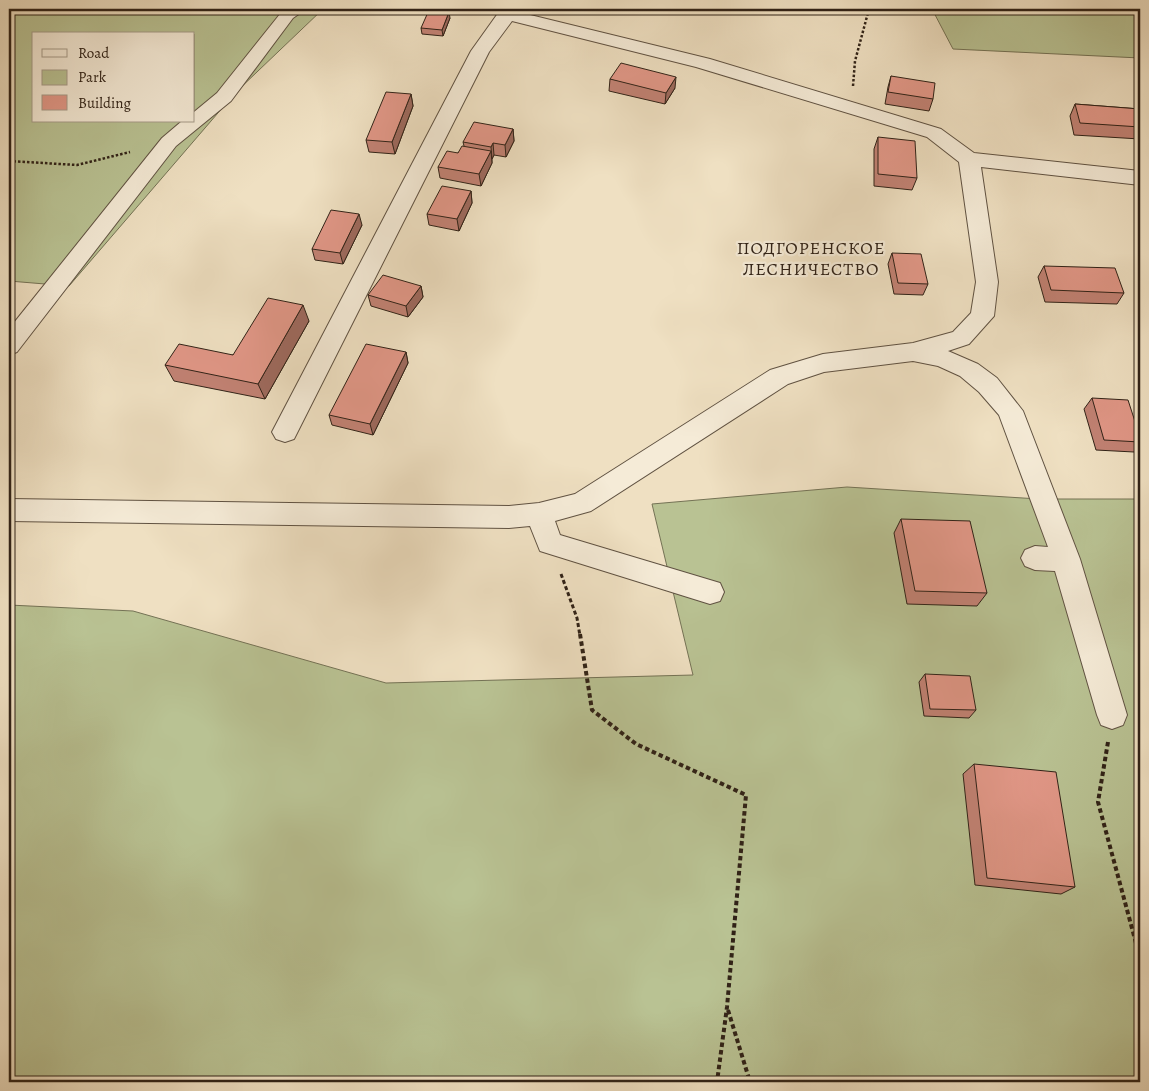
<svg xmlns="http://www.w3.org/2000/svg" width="1149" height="1091" font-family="Alegreya,serif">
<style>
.green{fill:#b9c293;stroke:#747255;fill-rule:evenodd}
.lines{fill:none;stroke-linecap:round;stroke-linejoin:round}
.minor-casing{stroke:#605242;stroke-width:2}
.path-far2{stroke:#302217;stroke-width:2.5;stroke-dasharray:2.5 2;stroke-linecap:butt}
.path-far1{stroke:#302217;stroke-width:3;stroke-dasharray:4 2.5;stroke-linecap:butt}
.path{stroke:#302217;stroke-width:4;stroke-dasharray:4.5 3;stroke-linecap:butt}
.minor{fill:#f5ebd7;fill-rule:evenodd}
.wall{fill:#c28274;stroke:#302217}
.shaded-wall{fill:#9e6a5e;stroke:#302217}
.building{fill:#e19787;stroke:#302217}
.labels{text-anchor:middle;stroke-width:4.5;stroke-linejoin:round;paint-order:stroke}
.quarter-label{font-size:18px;letter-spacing:1px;fill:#302217;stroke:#f5ebd7}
</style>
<rect width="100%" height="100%" fill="#efe0c2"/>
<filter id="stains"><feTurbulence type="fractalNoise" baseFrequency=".004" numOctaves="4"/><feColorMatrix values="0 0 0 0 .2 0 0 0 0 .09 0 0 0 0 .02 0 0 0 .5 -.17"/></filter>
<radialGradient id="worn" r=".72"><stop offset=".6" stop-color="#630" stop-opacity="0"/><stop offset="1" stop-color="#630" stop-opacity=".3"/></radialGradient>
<!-- green -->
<g class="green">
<path d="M9,9h314l-87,83 -167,194 -60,-5zM34,34h160v87h-160z"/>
<path d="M932,9h208v49l-187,-9z"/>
<path d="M847,487l192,12h101v583h-1131v-477l124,6 253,72 307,-8 -41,-171z"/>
</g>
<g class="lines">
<!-- minor casing -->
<g class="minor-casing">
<g id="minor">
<path d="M284,9h22l-13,9 -62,83 -55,45 -159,206 -8,3v-26l153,-191 20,-17h12v-9l23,-19z"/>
<path d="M501,9h18l-1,3 192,47 231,70 33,24 166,18v14l-159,-18 17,115 -4,34 -25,28 -21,7 30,13 19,14 26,33 57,148 47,156 -4,10 -11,4 -11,-4 -4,-10 -42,-144 -20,-1 -10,-4 -4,-8 4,-8 10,-4 13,1 -49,-132 -20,-23 -19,-16 -22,-10 -25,-5 -89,11 -36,12 -197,127 -36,10 5,14 160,48 4,9 -4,9 -10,3 -170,-53 -10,-25 -21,2 -500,-7v-22l500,7 30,-3 36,-9 195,-124 53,-16 90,-11 40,-11 18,-19 5,-31 -17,-120 -32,-25 -231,-70 -184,-46 -23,31 -195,387 -9,3 -9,-3 -4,-7 199,-381z"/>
</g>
</g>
<!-- path-far2 -->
<g class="path-far2">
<path d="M853,86l2,-25 14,-52"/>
<path d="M9,161l68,4 53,-13"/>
</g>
<!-- path-far1 -->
<path class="path-far1" d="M561,574l16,44 3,18"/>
<!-- path -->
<g class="path">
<path d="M580,634l12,76 44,34 110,51 -19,212 -10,75"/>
<path d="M1108,742l-10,60 42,156"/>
<path d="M728,1010l22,72"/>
</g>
<!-- minor -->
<use href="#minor" class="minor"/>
</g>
<!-- wall -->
<g class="wall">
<path d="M450,18l-7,18 -21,-2 -1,-6z"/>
<path d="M891,76l42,23 -4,12 -44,-7 3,-17z"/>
<path d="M610,79l65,9 -10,16 -56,-13z"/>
<path d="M411,94l2,12 -18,48 -26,-2 -3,-12z"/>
<path d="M1075,104l65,5v30l-66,-4 -4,-19z"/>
<path d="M513,129l1,12 -8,16 -12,-2 -2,4v4l-11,23 -41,-8 -2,-11 20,-14 6,-7 -1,-4z"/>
<path d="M878,137l39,41 -5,12 -38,-4v-37z"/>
<path d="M471,191l1,12 -13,28 -30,-6 -2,-11z"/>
<path d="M362,225l-19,39 -28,-4 -3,-11z"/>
<path d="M892,253l36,31 -5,11 -29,-1 -6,-30z"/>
<path d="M1044,266l80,27 -7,11 -72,-2 -7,-25z"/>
<path d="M421,286l2,11 -15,20 -37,-11 -3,-11z"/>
<path d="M309,321l-44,78 -91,-18 -9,-16 68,-10z"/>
<path d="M406,352l2,11 -35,72 -41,-10 -3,-10z"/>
<path d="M1092,398l48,39v7l-6,8 -38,-2 -12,-41z"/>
<path d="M901,519l86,74 -10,13 -70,-2 -13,-71z"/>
<path d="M925,674l51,36 -7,8 -45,-2 -5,-34z"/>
<path d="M974,764l101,123 -14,7 -86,-9 -12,-111z"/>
</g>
<!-- shaded-wall -->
<g class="shaded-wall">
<path d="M449,12l1,6 -7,18 -1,-6z"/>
<path d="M676,77l-1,11 -10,16 1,-11z"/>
<path d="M411,94l2,12 -18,48 -3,-12z"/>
<path d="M513,129l1,12 -8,16 -1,-12z"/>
<path d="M493,143l1,12 -2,4 -1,-12z"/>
<path d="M491,151l1,12 -11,23 -2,-12z"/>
<path d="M471,191l1,12 -13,28 -2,-12z"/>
<path d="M359,214l3,11 -19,39 -3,-11z"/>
<path d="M421,286l2,11 -15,20 -2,-11z"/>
<path d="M303,305l6,16 -44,78 -7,-15z"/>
<path d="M406,352l2,11 -35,72 -3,-11z"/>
</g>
<!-- building -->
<g class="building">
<path d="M429,10l20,2 -7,18 -21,-2z"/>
<path d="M621,63l55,14 -10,16 -56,-14z"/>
<path d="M891,76l44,7 -2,16 -45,-7z"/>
<path d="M386,92l25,2 -19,48 -26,-2z"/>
<path d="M1075,104l65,5v18l-60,-4z"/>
<path d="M474,122l39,7 -8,16 -12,-2 -2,4 -28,-5z"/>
<path d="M878,137l37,4 2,37 -39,-4z"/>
<path d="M462,146l29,5 -12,23 -41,-7 9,-16 11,2z"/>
<path d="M442,186l29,5 -14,28 -30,-5z"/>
<path d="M331,210l28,4 -19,39 -28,-4z"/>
<path d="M892,253l29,1 7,30 -30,-1z"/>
<path d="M1044,266l71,2 9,25 -73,-3z"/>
<path d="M383,275l38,11 -15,20 -38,-11z"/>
<path d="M268,298l35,7 -45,79 -93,-19 14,-21 54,11z"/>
<path d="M366,344l40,8 -36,72 -41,-9z"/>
<path d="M1092,398l36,2 12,37v5l-36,-2z"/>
<path d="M901,519l69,2 17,72 -72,-2z"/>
<path d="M925,674l45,2 6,34 -46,-1z"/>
<path d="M974,764l82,8 19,115 -88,-9z"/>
</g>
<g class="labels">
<!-- quarter labels -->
<g class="quarter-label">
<text x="811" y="254">ПОДГОРЕНСКОЕ<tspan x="811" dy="21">ЛЕСНИЧЕСТВО</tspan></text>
</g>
</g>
<!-- margin -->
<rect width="1149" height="1091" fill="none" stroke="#efe0c2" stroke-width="30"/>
<rect x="10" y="10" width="1129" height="1071" fill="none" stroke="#302217" stroke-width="2.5"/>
<rect x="15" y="15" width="1119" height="1061" fill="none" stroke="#302217"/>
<!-- legend -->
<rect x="32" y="32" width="162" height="90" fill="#f5ebd7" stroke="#a69b8a"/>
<rect x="42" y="49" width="25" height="8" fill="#f5ebd7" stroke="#a69b8a"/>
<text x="78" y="58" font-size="15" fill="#302217">Road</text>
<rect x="42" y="70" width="25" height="15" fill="#b9c293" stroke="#a69b8a"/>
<text x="78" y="82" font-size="15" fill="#302217">Park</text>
<rect x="42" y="95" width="25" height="15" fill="#e19787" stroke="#a69b8a"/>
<text x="78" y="108" font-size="15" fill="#302217">Building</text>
<rect width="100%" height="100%" filter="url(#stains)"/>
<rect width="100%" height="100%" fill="url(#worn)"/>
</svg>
